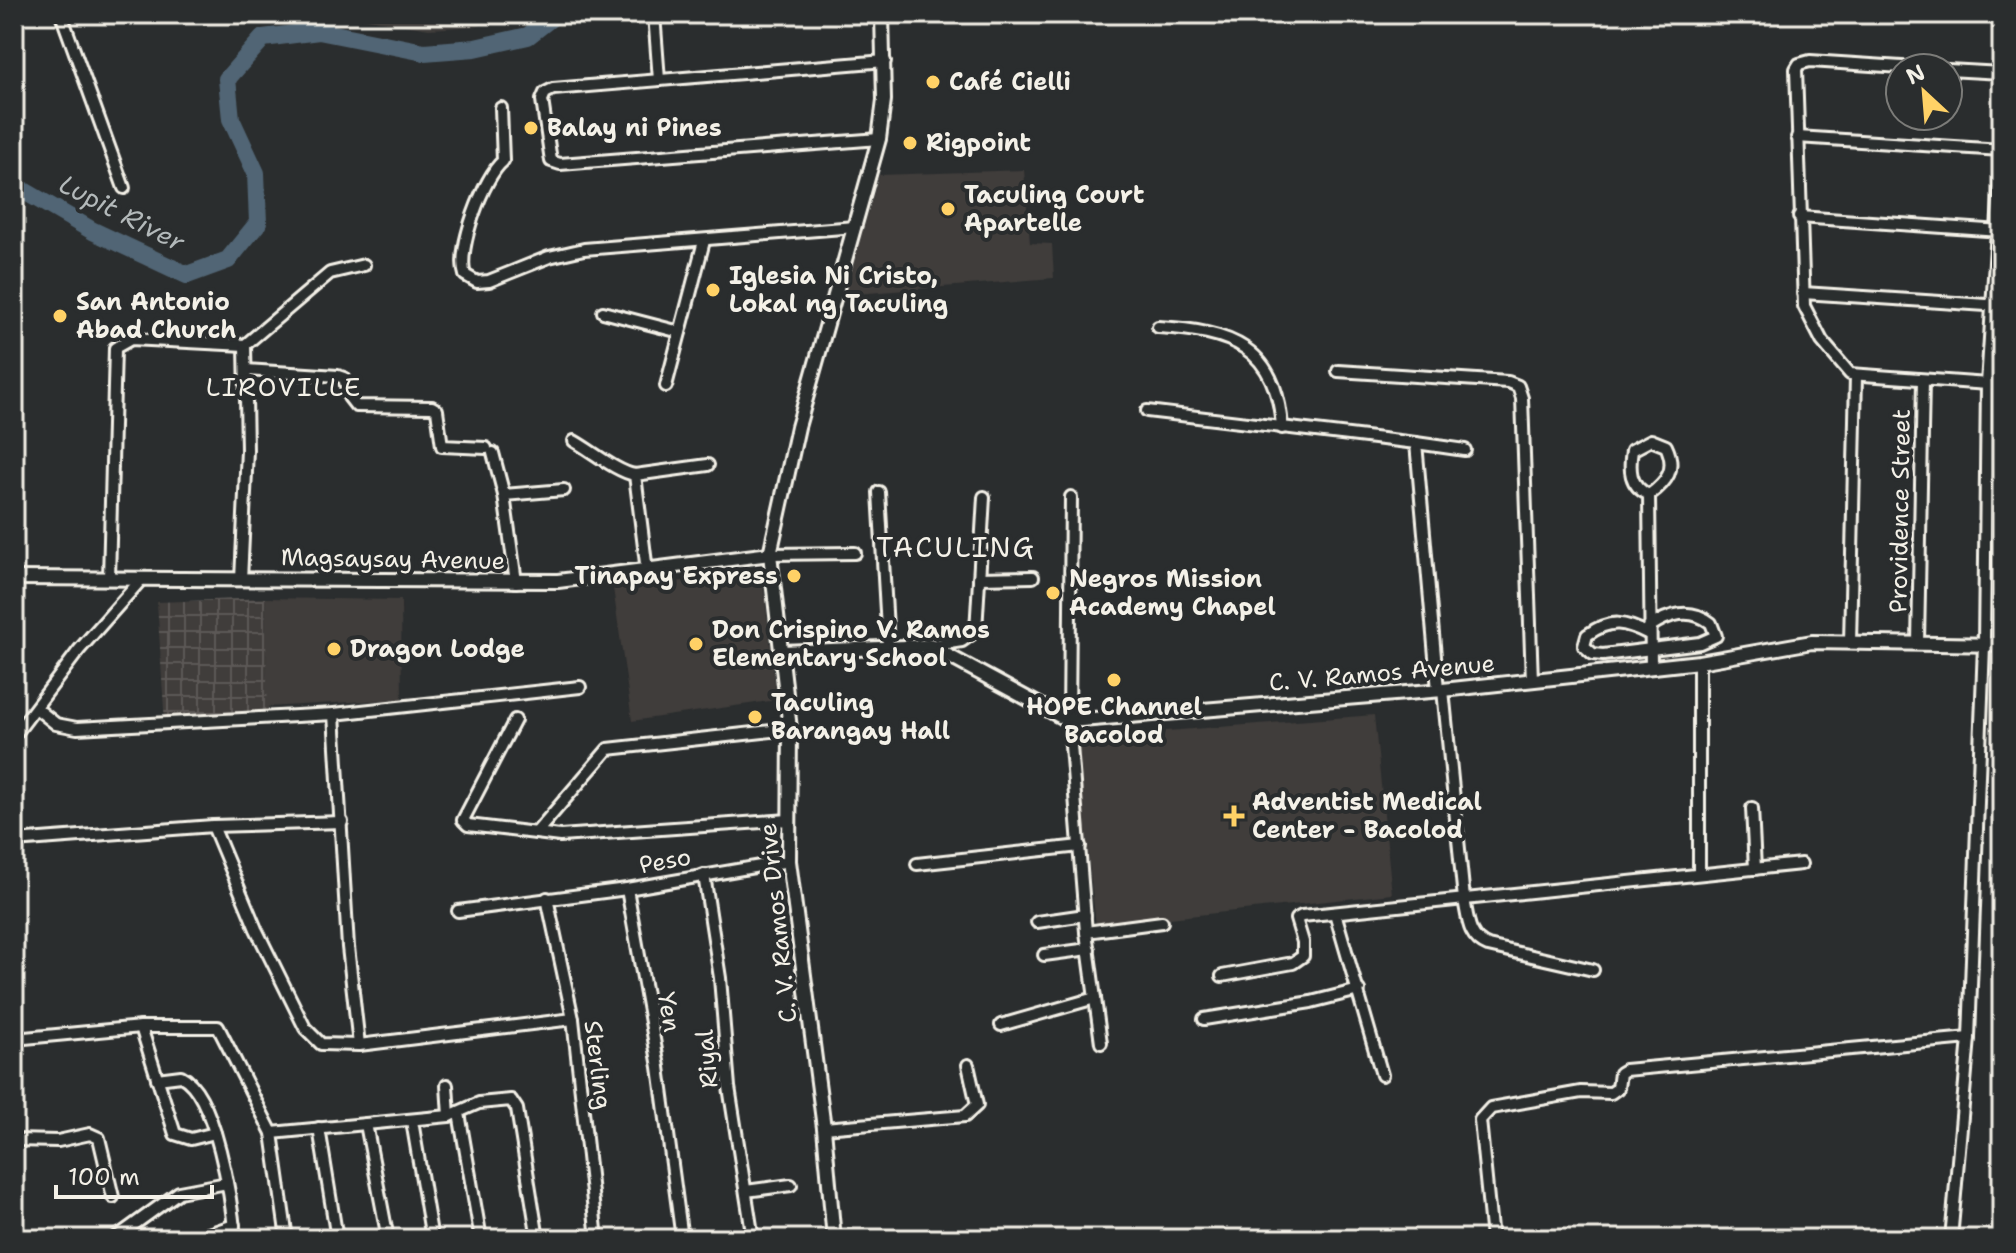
<svg xmlns="http://www.w3.org/2000/svg" width="2016" height="1253" font-family="'Shantell Sans',sans-serif">
<style>
.built{fill:#3f3c3a}
.industrial{fill:url(#industrial-grid)}
.lines{fill:none;stroke-linecap:round;stroke-linejoin:round}
.river{stroke:#516574;stroke-width:18}
.minor-casing{stroke:#f4f1e8;stroke-width:16}
.tertiary-casing{stroke:#f4f1e8;stroke-width:18}
.minor{stroke:#2a2d2e;stroke-width:10}
.tertiary{stroke:#2a2d2e;stroke-width:12}
.poi-dot{fill:#ffd166;stroke:#2a2d2e;stroke-width:3}
.labels{text-anchor:middle;stroke-width:8;stroke-linejoin:round;paint-order:stroke}
.poi-label{font-size:24px;font-weight:bold;fill:#f4f1e8;stroke:#2a2d2e;text-anchor:start}
.street-label{font-size:24px;fill:#f4f1e8;stroke:#2a2d2e}
.water-label{font-size:26px;font-style:italic;fill:#b3b9ba;stroke:#2a2d2e}
.neighbourhood-label{font-size:26px;letter-spacing:2px;fill:#f4f1e8;stroke:#2a2d2e}
.quarter-label{font-size:28px;letter-spacing:2px;fill:#f4f1e8;stroke:#2a2d2e}
</style>
<defs>
<pattern id="industrial-grid" width="8" height="8" patternUnits="userSpaceOnUse" patternTransform="scale(2)"><rect width="8" height="8" fill="#3f3c3a"/><path d="M0 4h8M4 0v8" fill="none" stroke="#5b5956"/></pattern>
</defs>
<rect width="100%" height="100%" fill="#2a2d2e"/>
<filter id="ink" filterUnits="userSpaceOnUse"><feTurbulence type="fractalNoise" baseFrequency=".0125" numOctaves="2"/><feDisplacementMap in="SourceGraphic" scale="16" xChannelSelector="R" yChannelSelector="G"/><feConvolveMatrix kernelMatrix="1 2 1 2 8 2 1 2 1" color-interpolation-filters="sRGB"/></filter>
<g filter="url(#ink)">
<!-- built -->
<g class="built">
<path d="M337,14h161l-19,12 -50,3z"/>
<path d="M1024,170l6,73 22,1 2,34 -210,17 35,-120z"/>
<path d="M762,573l15,127 -145,21 -19,-133z"/>
<path d="M265,598l136,2 1,99 -135,8z"/>
<path d="M1374,715l18,179 -296,32 -21,-188z"/>
</g>
<!-- industrial -->
<path class="industrial" d="M265,598l3,118 -103,9 -8,-123z"/>
<g class="lines">
<!-- river -->
<path class="river" d="M14,185l79,46 94,44 41,-15 30,-37 -2,-50 -25,-54 -4,-40 36,-41 56,-7 105,21 51,-4 53,-12 28,-22"/>
<!-- minor casing -->
<g class="minor-casing">
<g id="minor">
<path d="M61,14l63,174"/>
<path d="M654,14l5,66"/>
<path d="M1917,68l-107,-7 -11,3 -3,5 8,237 18,35 28,33 152,11"/>
<path d="M1948,70l54,3"/>
<path d="M501,108l2,53c-19,15 -47,89 -38,114l12,7 12,-1 60,-24 35,-8 271,-22"/>
<path d="M1797,137l205,13"/>
<path d="M879,139l-319,25 -9,-3 -9,-61 3,-7 8,-4 332,-28"/>
<path d="M1799,217l202,14"/>
<path d="M1803,293l199,13"/>
<path d="M603,312l77,20"/>
<path d="M1158,327c72,4 119,19 124,101"/>
<path d="M246,370l92,6 6,2 5,19 7,9 76,1 5,3 5,36 44,2"/>
<path d="M1338,371l170,11 10,4 4,12 10,283"/>
<path d="M666,386l38,-145"/>
<path d="M1147,411l269,32 22,247"/>
<path d="M574,441c18,10 43,31 61,34"/>
<path d="M1416,443l49,7"/>
<path d="M493,453l11,42 12,87"/>
<path d="M879,492l9,154"/>
<path d="M504,495l60,-5"/>
<path d="M1649,495c-20,-9 -20,-26 -17,-45l19,-10 15,6c11,23 1,36 -17,49l2,172"/>
<path d="M1071,497l-2,224 17,211 15,111"/>
<path d="M770,554l85,-1"/>
<path d="M647,571l-12,-96 73,-10"/>
<path d="M979,578l54,-1"/>
<path d="M109,579l6,-231 16,-9 114,6 85,-72 34,-8"/>
<path d="M241,580l6,-130 -2,-105"/>
<path d="M1649,627c20,-13 41,-20 62,-4l5,13 -16,7 -97,12 -10,-1 -9,-8 3,-11c24,-17 38,-13 62,-1"/>
<path d="M1850,643l6,-267"/>
<path d="M1918,643l5,-263"/>
<path d="M930,646l32,-5 14,-10 8,-134"/>
<path d="M1699,662v212"/>
<path d="M1443,690l21,209c4,20 4,39 24,47l105,24"/>
<path d="M36,708l20,16 21,4 257,-14 246,-27"/>
<path d="M334,714l14,233 11,98"/>
<path d="M515,720l-52,100 5,5 68,8"/>
<path d="M14,736l65,-86 61,-69"/>
<path d="M1752,808l3,61"/>
<path d="M789,820l-229,16 -24,-3 72,-84 182,-20"/>
<path d="M213,826l129,-4"/>
<path d="M14,841l199,-15 43,103 49,99 16,16 38,1 214,-26"/>
<path d="M917,864l163,-18"/>
<path d="M704,875l16,103 9,109 24,152"/>
<path d="M627,889l32,178 23,172"/>
<path d="M547,898l26,121 24,220"/>
<path d="M458,911l169,-22 162,-28"/>
<path d="M1335,913l47,162"/>
<path d="M1037,922l48,-7"/>
<path d="M1086,932l76,-10"/>
<path d="M1044,955l45,-6"/>
<path d="M1222,976l71,-13 10,-7v-14l-7,-23 6,-3 499,-52"/>
<path d="M1204,1019l107,-17 48,-12"/>
<path d="M1001,1025l94,-27"/>
<path d="M141,1027l34,107 16,5 24,-6"/>
<path d="M14,1039l127,-12h77l54,106 15,106"/>
<path d="M157,1079l24,-3c35,17 51,127 54,163"/>
<path d="M447,1085l2,31"/>
<path d="M459,1113l22,126"/>
<path d="M412,1121l20,118"/>
<path d="M366,1124l22,115"/>
<path d="M319,1128l18,111"/>
<path d="M824,1128l141,-12 12,-11 -9,-40"/>
<path d="M272,1133l177,-17 30,-13 32,-3 6,9 21,130"/>
<path d="M14,1140l44,1 32,-7 9,4 14,59"/>
<path d="M746,1191l45,-6"/>
<path d="M114,1239l65,-47 48,-9"/>
<path d="M194,1239l40,-14"/>
<path d="M1492,1239l-12,-119 11,-12 90,-16 30,1 7,-5 2,-15 5,-3 344,-32"/>
<path d="M1951,1239l18,-201 15,-393 3,-261 15,-230"/>
</g>
</g>
<!-- tertiary casing -->
<g class="tertiary-casing">
<g id="tertiary">
<path d="M14,578l544,3 212,-27"/>
<path d="M782,652l148,-6 139,75 374,-31 256,-28 113,-20 190,3"/>
<path d="M834,1239l-10,-111 -35,-267 1,-132 -20,-175 28,-127 81,-288 5,-39 -2,-86"/>
</g>
</g>
<!-- minor -->
<use href="#minor" class="minor"/>
<!-- tertiary -->
<use href="#tertiary" class="tertiary"/>
</g>
</g>
<!-- markers -->
<g class="poi-dot">
<circle cx="933" cy="82" r="8"/>
<circle cx="531" cy="128" r="8"/>
<circle cx="910" cy="143" r="8"/>
<circle cx="948" cy="209" r="8"/>
<circle cx="713" cy="290" r="8"/>
<circle cx="60" cy="316" r="8"/>
<circle cx="794" cy="576" r="8"/>
<circle cx="1053" cy="593" r="8"/>
<circle cx="696" cy="644" r="8"/>
<circle cx="334" cy="649" r="8"/>
<circle cx="1114" cy="680" r="8"/>
<circle cx="755" cy="717" r="8"/>
<path d="M1230 804h8v8h8v8h-8v8h-8v-8h-8v-8h8z"/>
</g>
<g class="labels">
<!-- poi labels -->
<g class="poi-label">
<text x="949" y="90">Café Cielli</text>
<text x="547" y="136">Balay ni Pines</text>
<text x="926" y="151">Rigpoint</text>
<text x="964" y="203">Taculing Court<tspan x="964" dy="28">Apartelle</tspan></text>
<text x="729" y="284">Iglesia Ni Cristo,<tspan x="729" dy="28">Lokal ng Taculing</tspan></text>
<text x="76" y="310">San Antonio<tspan x="76" dy="28">Abad Church</tspan></text>
<text x="778" y="584" text-anchor="end">Tinapay Express</text>
<text x="1069" y="587">Negros Mission<tspan x="1069" dy="28">Academy Chapel</tspan></text>
<text x="712" y="638">Don Crispino V. Ramos<tspan x="712" dy="28">Elementary School</tspan></text>
<text x="350" y="657">Dragon Lodge</text>
<text x="771" y="711">Taculing<tspan x="771" dy="28">Barangay Hall</tspan></text>
<text x="1114" y="715" text-anchor="middle">HOPE Channel<tspan x="1114" dy="28">Bacolod</tspan></text>
<text x="1252" y="810">Adventist Medical<tspan x="1252" dy="28">Center - Bacolod</tspan></text>
</g>
<!-- street labels -->
<g class="street-label">
<text transform="translate(1900 511) rotate(-89)" y="8">Providence Street</text>
<text transform="translate(393 559) rotate(1)" y="8">Magsaysay Avenue</text>
<text transform="translate(1382 673) rotate(-5)" y="8">C. V. Ramos Avenue</text>
<text transform="translate(665 861) rotate(-10)" y="8">Peso</text>
<text transform="translate(778 923) rotate(-96)" y="8">C. V. Ramos Drive</text>
<text transform="translate(669 1012) rotate(80)" y="8">Yen</text>
<text transform="translate(707 1059) rotate(-95)" y="8">Riyal</text>
<text transform="translate(598 1065) rotate(83)" y="8">Sterling</text>
</g>
<!-- water labels -->
<g class="water-label">
<text transform="translate(122 213) rotate(27)" y="9">Lupit River</text>
</g>
<!-- neighbourhood labels -->
<g class="neighbourhood-label">
<text x="284" y="396">LIROVILLE</text>
</g>
<!-- quarter labels -->
<g class="quarter-label">
<text x="956" y="557">TACULING</text>
</g>
</g>
<!-- margin -->
<rect width="2016" height="1253" fill="none" stroke="#2a2d2e" stroke-width="48"/>
<rect x="24" y="24" width="1968" height="1205" fill="none" stroke="#f4f1e8" stroke-width="3" filter="url(#ink)"/>
<!-- north arrow -->
<g transform="translate(1924 92) rotate(334)"><circle r="38" fill="#2a2d2e" stroke="#7b7b78" stroke-width="2"/>
<path d="M0-6L14 30L0 20L-14 30Z" fill="#ffd166"/>
<text y="-12" font-size="22" font-weight="bold" text-anchor="middle" fill="#f4f1e8">N</text>
</g>
<!-- scale -->
<path d="M56 1185v12h156v-12" fill="none" stroke="#f4f1e8" stroke-width="4"/>
<text x="68" y="1185" font-size="24" fill="#f4f1e8" stroke="#2a2d2e" stroke-width="6" paint-order="stroke">100 m</text>
</svg>
